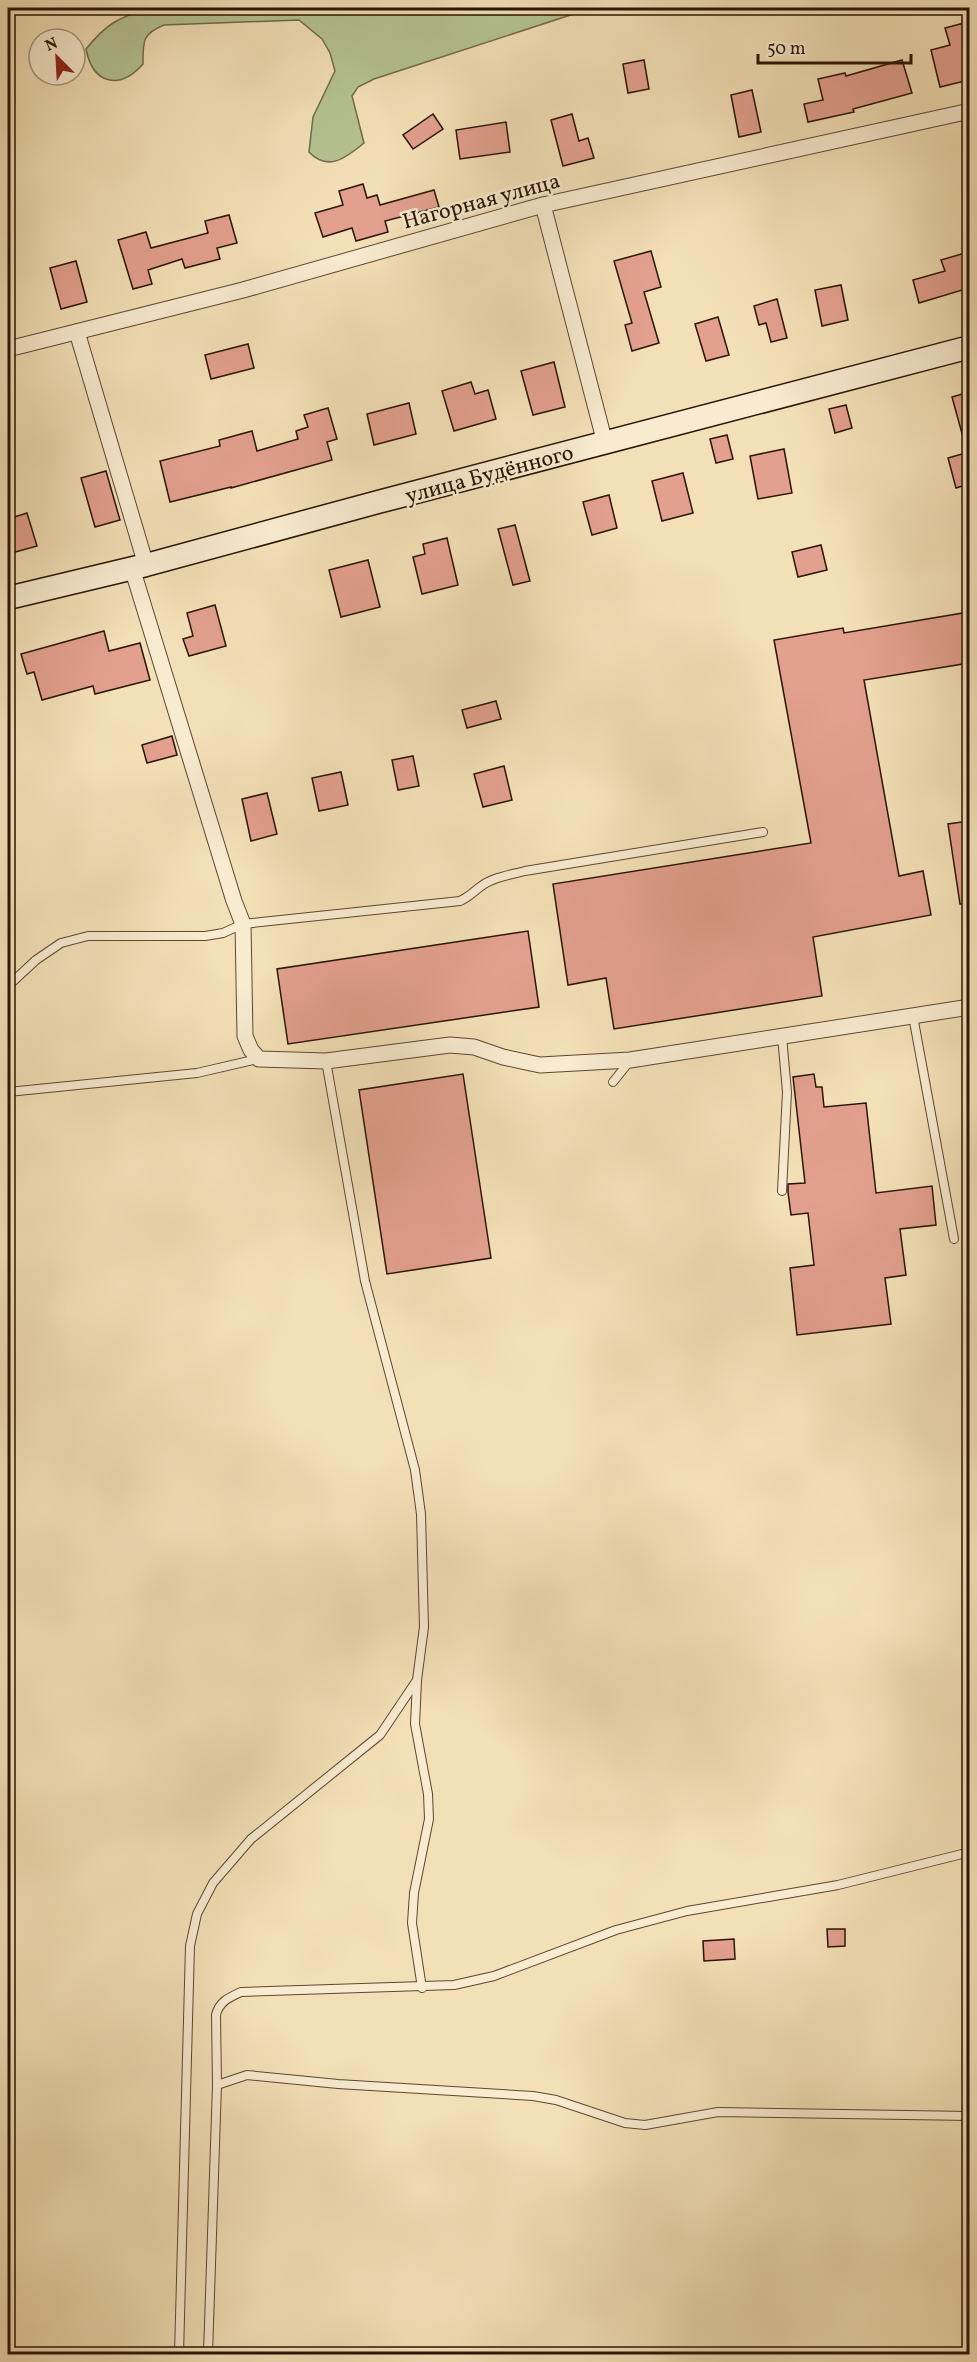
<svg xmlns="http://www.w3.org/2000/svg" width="977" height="2362" font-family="Vollkorn,serif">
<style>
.green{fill:#b5c393;stroke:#6f6c4c;stroke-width:1.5}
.building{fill:#e3a08f;stroke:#291405;stroke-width:1.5}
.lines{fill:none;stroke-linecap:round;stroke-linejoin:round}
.service-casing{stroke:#5c4732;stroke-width:10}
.minor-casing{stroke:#5c4732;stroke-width:17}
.secondary-casing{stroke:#291405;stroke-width:25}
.service{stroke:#f8ebd0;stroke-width:8}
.minor{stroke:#f8ebd0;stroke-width:15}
.secondary{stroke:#f8ebd0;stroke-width:22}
.labels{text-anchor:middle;stroke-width:5;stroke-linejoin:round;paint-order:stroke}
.street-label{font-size:22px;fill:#291405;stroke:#f8ebd0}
</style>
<rect width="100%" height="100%" fill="#f4e0b7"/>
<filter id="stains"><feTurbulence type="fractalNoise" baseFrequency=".00333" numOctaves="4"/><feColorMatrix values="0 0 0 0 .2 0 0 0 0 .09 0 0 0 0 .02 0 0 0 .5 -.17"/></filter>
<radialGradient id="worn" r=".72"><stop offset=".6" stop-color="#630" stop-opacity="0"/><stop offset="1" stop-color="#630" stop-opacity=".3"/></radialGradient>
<!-- green -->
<path class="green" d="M149,8h443l-218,71 -16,8 -6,9 12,47c-18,15 -36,29 -55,9l4,-35 22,-46 -5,-18 -8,-14 -23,-19 -135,5c-22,9 -21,16 -21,39 -23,26 -50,21 -57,-15 21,-26 32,-31 63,-41z"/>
<!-- building -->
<g class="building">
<path d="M964,23l5,25v32l-29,7 -9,-37 19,-5 -5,-17z"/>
<path d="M644,60l5,29 -21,4 -5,-29z"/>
<path d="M902,60l10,33 -59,16 1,3 -46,10 -4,-18 19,-4 -5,-21 27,-6 1,3z"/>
<path d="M752,90l9,42 -22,5 -8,-42z"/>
<path d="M433,114l10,15 -30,20 -10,-14z"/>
<path d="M572,114l7,27 9,-3 6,20 -31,8 -12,-46z"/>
<path d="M506,122l4,30 -50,7 -4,-29z"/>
<path d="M363,184l4,14 10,-3 3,10 54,-15 5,17 -54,14 3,11 -32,9 -4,-13 -29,9 -8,-24 28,-8 -4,-14z"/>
<path d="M229,215l8,28 -20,5 3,11 -35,9 -3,-9 -34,11 4,14 -19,5 -15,-49 28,-8 5,16 57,-15 -3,-12z"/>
<path d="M651,251l10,36 -17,5 15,51 -27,8 -7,-26 7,-2 -18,-62z"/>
<path d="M965,253l4,14v21l-50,15 -6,-23 32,-9 -4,-11z"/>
<path d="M76,261l11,41 -26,7 -11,-41z"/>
<path d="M841,285l7,35 -26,6 -7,-36z"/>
<path d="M777,299l10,39 -16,4 -5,-19 -7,2 -5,-19z"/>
<path d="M718,317l11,38 -23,6 -11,-37z"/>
<path d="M248,344l6,24 -43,11 -6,-24z"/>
<path d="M554,362l11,45 -32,8 -12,-44z"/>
<path d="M471,382l4,12 13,-4 8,29 -42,12 -12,-40z"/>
<path d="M969,392v48l-5,1 -12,-44z"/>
<path d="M409,403l7,31 -42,11 -7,-31z"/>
<path d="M846,405l6,23 -17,5 -6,-24z"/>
<path d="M328,408l9,31 -10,3 5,18 -101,28v-1l-61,15 -10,-41 60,-15 -1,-6 33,-9 5,20 41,-12 -2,-8 12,-4 -4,-12z"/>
<path d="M727,435l6,24 -17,4 -6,-24z"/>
<path d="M784,449l8,44 -34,6 -8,-43z"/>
<path d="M969,452v32l-13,4 -8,-30z"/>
<path d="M106,471l14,49 -25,7 -14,-49z"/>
<path d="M683,473l10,40 -31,8 -10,-40z"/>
<path d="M609,495l8,33 -25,7 -9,-33z"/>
<path d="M27,513l10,33 -29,8v-35z"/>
<path d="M515,525l15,56 -17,4 -15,-56z"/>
<path d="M447,538l11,47 -36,9 -9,-37 12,-3 -2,-10z"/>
<path d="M821,545l6,25 -29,7 -6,-25z"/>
<path d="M368,560l12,47 -39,10 -12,-47z"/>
<path d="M215,605l11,41 -37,10 -6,-17 10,-3 -6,-23z"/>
<path d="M969,612v51l-105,17 35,196 24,-5 8,44 -118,22 9,59 -208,33 -8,-51 -38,7 -15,-101 258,-41 -37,-203 69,-12 1,5z"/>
<path d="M104,631l5,20 31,-8 10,37 -55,14 -2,-8 -51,14 -8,-28 -7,2 -6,-20z"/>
<path d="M496,701l5,18 -34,9 -5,-18z"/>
<path d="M172,736l5,19 -30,8 -5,-18z"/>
<path d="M413,756l6,30 -21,4 -6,-30z"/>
<path d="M504,766l8,34 -29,7 -9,-33z"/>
<path d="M341,772l7,33 -29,6 -7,-33z"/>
<path d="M267,793l10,41 -26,7 -9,-42z"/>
<path d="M969,821v83h-9l-12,-80z"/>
<path d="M528,931l11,76 -251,37 -11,-75z"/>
<path d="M463,1074l28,184 -104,16 -28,-184z"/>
<path d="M814,1074l2,13h6l2,20 42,-4 10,90 56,-7 4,39 -36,4 6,46 -21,3 6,46 -94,11 -7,-67 24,-3 -6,-52 -17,2 -3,-23v-8l17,-1 -12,-106z"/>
<path d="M827,1929h18v17l-17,1z"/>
<path d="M734,1939l1,20 -31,2 -1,-20z"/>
</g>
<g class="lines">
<!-- service casing -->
<g class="service-casing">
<g id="service">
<path d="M8,986l28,-26 25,-17 27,-7h117l18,-3 20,-9 217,-23c9,-4 12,-8 20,-14 13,-10 30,-12 45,-16l238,-39"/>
<path d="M913,1016l41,223"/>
<path d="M613,1082l16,-20"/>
<path d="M8,1092l189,-19 61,-14"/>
<path d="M782,1191l5,-99 -5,-56"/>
<path d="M417,1681l-2,43 13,70 1,25 -15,74 -2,30 10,65"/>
<path d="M217,2085l30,-10 91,9 195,12 23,4 69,23 20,2 73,-13 252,4"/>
<path d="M179,2354l11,-408 7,-32 16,-31 38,-44 129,-104 37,-55 7,-53 -3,-113 -6,-44 -50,-189 -39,-220"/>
<path d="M208,2354l9,-269 -1,-70c3,-13 12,-17 25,-23l213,-7 40,-9 122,-46 71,-19 151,-26 132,-33"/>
</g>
</g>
<!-- minor casing -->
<g class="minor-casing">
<g id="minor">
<path d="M543,205l62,238"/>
<path d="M77,332l69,233"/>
<path d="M8,349l235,-59 300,-85 427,-94"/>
<path d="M132,568l102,333 9,23 2,112 6,14 8,9 67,2 124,-16 24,2 29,10 37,8 90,-5 340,-53"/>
</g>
</g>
<!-- secondary casing -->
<g class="secondary-casing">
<path id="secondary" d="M8,598l138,-33 232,-63 592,-155"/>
</g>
<!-- service -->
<use href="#service" class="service"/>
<!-- minor -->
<use href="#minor" class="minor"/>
<!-- secondary -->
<use href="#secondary" class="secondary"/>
</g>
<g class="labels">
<!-- street labels -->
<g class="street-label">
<text transform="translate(481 200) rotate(-15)" y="8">Нагорная улица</text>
<text transform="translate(489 473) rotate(-15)" y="8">улица Будённого</text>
</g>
</g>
<!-- margin -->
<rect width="977" height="2362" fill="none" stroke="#f4e0b7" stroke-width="30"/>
<rect x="9" y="9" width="959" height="2344" fill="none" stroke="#291405" stroke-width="3"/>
<rect x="15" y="15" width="947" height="2332" fill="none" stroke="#291405" stroke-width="1.5"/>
<!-- north arrow -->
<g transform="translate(57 57) rotate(336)"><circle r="28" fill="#f8ebd0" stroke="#a5957f" stroke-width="1.5"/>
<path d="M0-4.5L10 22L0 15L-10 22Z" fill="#8f2418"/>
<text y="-9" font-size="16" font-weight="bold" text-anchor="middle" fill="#291405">N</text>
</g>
<!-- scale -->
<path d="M758 54v9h153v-9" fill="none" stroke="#291405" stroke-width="3"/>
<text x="767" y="54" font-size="18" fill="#291405" stroke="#f8ebd0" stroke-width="4.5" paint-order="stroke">50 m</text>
<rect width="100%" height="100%" filter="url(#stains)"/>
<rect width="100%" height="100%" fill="url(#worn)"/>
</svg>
